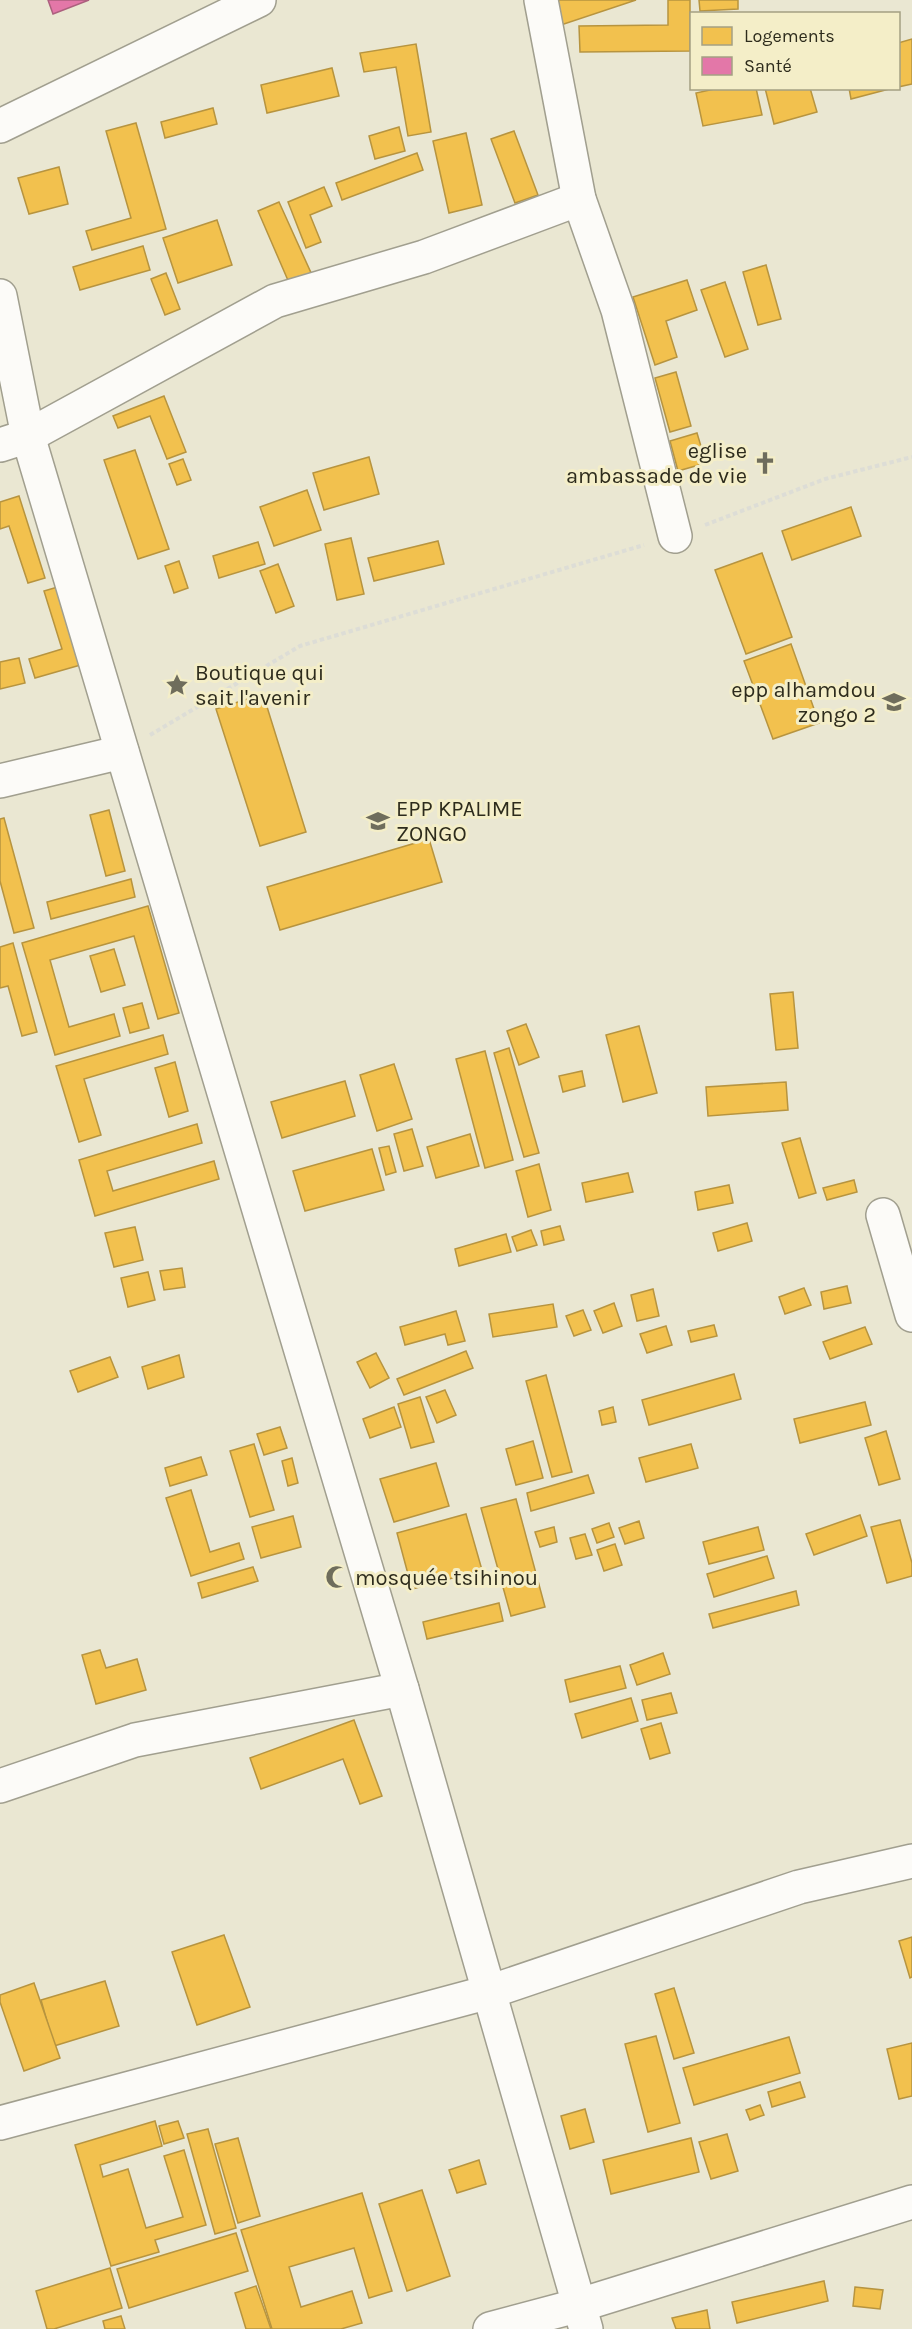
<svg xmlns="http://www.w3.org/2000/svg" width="912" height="2329" font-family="Karla,sans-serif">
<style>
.homes{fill:#f2c14e;stroke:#b7943f;stroke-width:1.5}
.health{fill:#e377a8;stroke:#ac607e;stroke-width:1.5}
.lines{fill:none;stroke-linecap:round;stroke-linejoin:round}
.street-casing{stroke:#a19f8f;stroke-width:36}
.path{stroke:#ddddd6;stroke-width:4;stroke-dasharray:4.5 3;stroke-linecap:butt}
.street{stroke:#fcfbf8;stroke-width:33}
.labels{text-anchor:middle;stroke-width:6;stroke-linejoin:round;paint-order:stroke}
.poi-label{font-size:22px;fill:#2d2b1c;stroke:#f4eec8;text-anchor:start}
</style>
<rect width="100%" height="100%" fill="#eae7d2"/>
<!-- homes -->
<g class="homes">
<path d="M558,0h78l-78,26z"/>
<path d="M668,0h22v51l-110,1 -1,-26 89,-1z"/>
<path d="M699,0h39v9l-38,2z"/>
<path d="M912,39v45l-14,3v-44z"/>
<path d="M416,44l15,88 -23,4 -12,-69 -32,5 -4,-19z"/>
<path d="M332,68l7,28 -72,17 -6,-28z"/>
<path d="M719,88h37l6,27 -59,11 -7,-33z"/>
<path d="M765,88h45l7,24 -43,12z"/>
<path d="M849,88h44l-42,11z"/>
<path d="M213,108l4,16 -52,14 -4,-16z"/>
<path d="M136,123l30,106 -74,21 -6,-19 45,-13 -25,-87z"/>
<path d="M399,127l6,24 -30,8 -6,-23z"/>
<path d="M514,131l24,64 -23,8 -24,-64z"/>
<path d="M466,133l16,72 -33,8 -16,-72z"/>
<path d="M417,153l6,17 -81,30 -6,-17z"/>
<path d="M59,167l9,37 -39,10 -11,-36z"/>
<path d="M324,187l8,19 -22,9 11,27 -15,6 -18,-46z"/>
<path d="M279,202l33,73 -22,10 -32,-74z"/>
<path d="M217,220l15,45 -54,18 -15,-45z"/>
<path d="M143,246l7,24 -70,20 -7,-23z"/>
<path d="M766,265l15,54 -23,6 -15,-53z"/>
<path d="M166,273l14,36 -15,6 -14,-36z"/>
<path d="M687,280l10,30 -31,11 11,36 -22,8 -22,-68z"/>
<path d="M725,282l23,67 -23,8 -24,-67z"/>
<path d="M676,372l15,54 -21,6 -15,-54z"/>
<path d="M164,396l22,56 -19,7 -17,-43 -32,12 -5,-12z"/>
<path d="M697,433l9,30 -28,8 -8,-30z"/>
<path d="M135,450l34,99 -31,10 -34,-99z"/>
<path d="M369,457l10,37 -55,16 -11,-37z"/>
<path d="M183,459l8,21 -14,5 -8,-21z"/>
<path d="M307,490l14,40 -47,16 -14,-39z"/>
<path d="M19,496l26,82 -17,5 -19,-57 -9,3v-27z"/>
<path d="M851,507l10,29 -69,24 -10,-29z"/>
<path d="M351,538l13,56 -27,6 -12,-56z"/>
<path d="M438,541l6,23 -70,17 -6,-23z"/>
<path d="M258,542l7,22 -46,14 -6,-22z"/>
<path d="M762,553l30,84 -46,17 -31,-84z"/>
<path d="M179,561l9,27 -14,5 -9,-27z"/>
<path d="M278,564l16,42 -18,7 -16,-42z"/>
<path d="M68,584l23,78 -56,16 -6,-19 33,-10 -18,-58z"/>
<path d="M791,644l28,79 -46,16 -29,-78z"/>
<path d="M19,658l6,25 -25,6v-27z"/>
<path d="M263,694l43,138 -46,14 -44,-137z"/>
<path d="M109,810l16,61 -19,5 -16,-61z"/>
<path d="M4,818l30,110 -20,5 -14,-52v-62z"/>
<path d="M429,839l13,43 -162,48 -13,-43z"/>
<path d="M131,879l4,18 -84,22 -4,-17z"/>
<path d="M148,906l31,107 -21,6 -24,-83 -84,24 19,67 45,-13 6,22 -65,19 -33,-112z"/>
<path d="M13,943l24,89 -15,4 -14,-50 -8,2v-41z"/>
<path d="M114,949l11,36 -24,7 -11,-36z"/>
<path d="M793,992l5,56 -22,2 -6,-56z"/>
<path d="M142,1003l7,25 -19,5 -7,-25z"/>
<path d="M526,1024l13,33 -20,8 -12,-34z"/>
<path d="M639,1026l18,67 -34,9 -17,-67z"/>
<path d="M163,1035l5,19 -84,25 17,56 -22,7 -23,-76z"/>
<path d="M509,1048l30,105 -15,4 -30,-104z"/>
<path d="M485,1051l28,109 -28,8 -29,-109z"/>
<path d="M175,1062l13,49 -19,6 -14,-49z"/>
<path d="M394,1064l18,55 -35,12 -17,-56z"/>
<path d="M582,1071l3,15 -22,6 -4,-16z"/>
<path d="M345,1081l10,35 -73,22 -11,-36z"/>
<path d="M786,1082l2,28 -80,6 -2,-29z"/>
<path d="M197,1124l5,19 -95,28 6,20 101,-30 5,18 -124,37 -16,-56z"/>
<path d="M412,1129l11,37 -19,5 -10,-37z"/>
<path d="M470,1134l9,32 -43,12 -9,-31z"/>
<path d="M800,1138l16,55 -17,5 -17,-55z"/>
<path d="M389,1146l7,26 -10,3 -7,-27z"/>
<path d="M372,1149l12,41 -79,21 -12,-40z"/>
<path d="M539,1164l12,46 -23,7 -12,-46z"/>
<path d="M628,1173l5,19 -47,10 -4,-19z"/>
<path d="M854,1180l3,12 -30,8 -4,-12z"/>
<path d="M729,1185l4,18 -35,7 -3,-18z"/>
<path d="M747,1223l5,18 -34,10 -5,-18z"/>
<path d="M560,1226l4,14 -20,5 -3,-14z"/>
<path d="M135,1227l8,33 -29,7 -9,-34z"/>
<path d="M531,1230l6,15 -20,6 -5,-14z"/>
<path d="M506,1234l5,18 -52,14 -4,-17z"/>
<path d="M182,1268l3,19 -21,3 -4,-19z"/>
<path d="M148,1272l7,28 -27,7 -7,-29z"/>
<path d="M847,1286l4,17 -27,6 -3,-17z"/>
<path d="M804,1288l7,17 -26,9 -6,-17z"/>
<path d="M653,1289l6,27 -22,5 -6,-26z"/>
<path d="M614,1303l8,23 -19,7 -9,-22z"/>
<path d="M553,1304l4,23 -64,10 -4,-23z"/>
<path d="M583,1310l8,20 -17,6 -8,-20z"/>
<path d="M456,1311l9,30 -17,4 -3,-11 -40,11 -5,-18z"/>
<path d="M714,1325l3,11 -26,6 -3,-11z"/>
<path d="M666,1326l6,19 -25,8 -7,-19z"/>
<path d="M865,1327l7,17 -42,15 -7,-17z"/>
<path d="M466,1351l7,17 -69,27 -7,-16z"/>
<path d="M376,1353l13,25 -19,10 -13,-26z"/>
<path d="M179,1355l5,22 -36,12 -6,-22z"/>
<path d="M110,1357l8,20 -40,15 -8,-21z"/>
<path d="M734,1374l7,25 -92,26 -7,-25z"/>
<path d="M546,1375l26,97 -20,5 -26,-96z"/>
<path d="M445,1390l11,25 -19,8 -11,-26z"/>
<path d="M420,1397l14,45 -23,6 -13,-44z"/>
<path d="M865,1402l6,23 -71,18 -6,-24z"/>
<path d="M394,1407l7,20 -31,11 -7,-19z"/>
<path d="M613,1407l3,15 -14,3 -3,-14z"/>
<path d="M280,1427l7,21 -23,7 -7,-21z"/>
<path d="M886,1431l14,48 -21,6 -14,-47z"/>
<path d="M533,1441l10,37 -27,7 -10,-36z"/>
<path d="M254,1444l20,66 -24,7 -20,-66z"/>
<path d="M691,1444l7,24 -52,14 -7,-24z"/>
<path d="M201,1457l6,18 -37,11 -5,-18z"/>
<path d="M292,1458l6,25 -10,3 -6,-25z"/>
<path d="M436,1463l13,43 -55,16 -14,-43z"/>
<path d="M588,1475l6,18 -63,18 -4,-18z"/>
<path d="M191,1490l19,62 29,-9 5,16 -53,17 -25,-78z"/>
<path d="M516,1499l29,108 -34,9 -30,-108z"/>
<path d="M466,1514l16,56 -70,19 -15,-56z"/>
<path d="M860,1515l7,21 -53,19 -8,-21z"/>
<path d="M293,1516l8,31 -40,11 -9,-31z"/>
<path d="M900,1520l12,43v13l-25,7 -16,-56z"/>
<path d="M639,1521l5,17 -19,6 -6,-16z"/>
<path d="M609,1523l5,14 -17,6 -5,-14z"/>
<path d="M554,1527l3,15 -17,5 -5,-15z"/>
<path d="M758,1527l6,23 -55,14 -6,-22z"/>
<path d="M585,1534l7,21 -16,4 -6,-21z"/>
<path d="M615,1544l7,21 -18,6 -7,-21z"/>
<path d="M767,1556l7,22 -60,19 -7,-23z"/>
<path d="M253,1567l5,14 -56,17 -4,-15z"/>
<path d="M796,1591l3,14 -86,23 -4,-14z"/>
<path d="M499,1603l4,18 -76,18 -4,-17z"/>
<path d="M100,1650l6,18 31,-9 9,31 -50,14 -14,-49z"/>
<path d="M663,1653l7,21 -33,11 -7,-20z"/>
<path d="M620,1666l6,22 -56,14 -5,-22z"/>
<path d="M671,1693l6,20 -30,7 -5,-20z"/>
<path d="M631,1698l7,23 -56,17 -7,-24z"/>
<path d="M354,1720l28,76 -22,8 -17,-45 -82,30 -11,-31z"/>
<path d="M661,1723l9,30 -20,6 -9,-30z"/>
<path d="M224,1935l26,72 -53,18 -25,-73z"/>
<path d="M912,1937v40l-2,1 -11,-37z"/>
<path d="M105,1981l14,45 -65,20 -13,-46z"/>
<path d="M34,1983l26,75 -36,13 -24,-69v-7z"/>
<path d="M674,1988l20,65 -20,6 -19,-65z"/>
<path d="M656,2036l24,87 -32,9 -23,-88z"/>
<path d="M789,2037l11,36 -106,32 -11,-37z"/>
<path d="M912,2043v53l-13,3 -12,-50z"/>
<path d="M800,2082l5,15 -33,10 -4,-15z"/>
<path d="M760,2105l4,10 -14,5 -4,-10z"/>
<path d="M585,2109l9,33 -24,7 -9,-33z"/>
<path d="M155,2121l7,25 -62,19 3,12 25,-8 18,59 37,-11 -19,-61 20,-6 22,75 -51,15 4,12 -48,14 -36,-121z"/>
<path d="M178,2121l6,17 -20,6 -5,-18z"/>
<path d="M208,2129l28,99 -21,6 -28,-100z"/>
<path d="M727,2134l11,37 -27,8 -12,-37z"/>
<path d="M238,2138l22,78 -22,7 -23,-79z"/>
<path d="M691,2138l8,34 -88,22 -8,-34z"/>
<path d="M479,2160l7,24 -29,9 -8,-23z"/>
<path d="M422,2190l28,86 -43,15 -28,-87z"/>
<path d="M362,2193l30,98 -23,7 -15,-50 -65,19 12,40 51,-16 10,32 -21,6h-69l-31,-99z"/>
<path d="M236,2233l12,38 -119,37 -12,-39z"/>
<path d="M110,2268l12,40 -68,21h-7l-11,-38z"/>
<path d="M824,2281l4,20 -91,22 -5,-21z"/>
<path d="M256,2286l15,43h-25l-11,-36z"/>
<path d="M855,2287l28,3 -3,19 -27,-3z"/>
<path d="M707,2310l3,19h-34l-4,-11z"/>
<path d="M121,2316l4,13h-20l-2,-8z"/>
</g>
<!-- health -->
<path class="health" d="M48,0h41l-36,14z"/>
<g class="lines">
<!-- street casing -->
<g class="street-casing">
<g id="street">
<path d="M541,0l38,199 39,111 57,226"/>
<path d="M0,126l259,-126"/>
<path d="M0,296l28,140 374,1253 184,640"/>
<path d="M0,445l28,-9 247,-135 149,-44 155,-58"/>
<path d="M0,781l122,-29"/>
<path d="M883,1215l29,100"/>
<path d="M0,1786l135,-46 267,-51"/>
<path d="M0,2123l489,-131 310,-105 113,-26"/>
<path d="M490,2329l90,-24 332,-103"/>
</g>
</g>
<!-- path -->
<g class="path">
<path d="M705,525l120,-46 87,-22"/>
<path d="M150,735l150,-89 344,-101"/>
</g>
<!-- street -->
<use href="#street" class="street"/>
</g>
<!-- icons -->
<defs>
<g id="church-bare" transform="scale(1.8)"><path d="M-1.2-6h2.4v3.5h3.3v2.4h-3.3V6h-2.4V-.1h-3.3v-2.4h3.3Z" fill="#6f6d5c" stroke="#f4eec8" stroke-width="2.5" paint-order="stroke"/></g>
<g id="sight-bare" transform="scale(1.8)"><path d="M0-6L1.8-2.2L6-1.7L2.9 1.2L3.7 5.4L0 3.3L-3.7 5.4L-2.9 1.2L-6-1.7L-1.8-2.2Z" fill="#6f6d5c" stroke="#f4eec8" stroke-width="2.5" paint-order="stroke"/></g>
<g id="school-bare" transform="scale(1.8)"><path d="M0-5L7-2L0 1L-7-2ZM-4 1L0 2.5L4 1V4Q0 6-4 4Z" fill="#6f6d5c" stroke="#f4eec8" stroke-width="2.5" paint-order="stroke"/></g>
<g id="mosque-bare" transform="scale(1.8)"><path d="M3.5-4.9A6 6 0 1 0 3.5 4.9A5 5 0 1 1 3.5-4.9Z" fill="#6f6d5c" stroke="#f4eec8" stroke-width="2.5" paint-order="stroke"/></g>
</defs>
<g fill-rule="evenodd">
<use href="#church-bare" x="765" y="463"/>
<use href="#sight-bare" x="177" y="685"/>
<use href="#school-bare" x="894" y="702"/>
<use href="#school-bare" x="378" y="821"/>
<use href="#mosque-bare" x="337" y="1577"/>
</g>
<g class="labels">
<!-- poi labels -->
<g class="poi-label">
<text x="747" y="458" text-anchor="end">eglise<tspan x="747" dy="25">ambassade de vie</tspan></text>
<text x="195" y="680">Boutique qui<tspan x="195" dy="25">sait l'avenir</tspan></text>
<text x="876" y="697" text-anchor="end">epp alhamdou<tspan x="876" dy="25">zongo 2</tspan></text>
<text x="396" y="816">EPP KPALIME<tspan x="396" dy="25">ZONGO</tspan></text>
<text x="355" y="1585">mosquée tsihinou</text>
</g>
</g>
<!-- legend -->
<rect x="690" y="12" width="210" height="78" fill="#f4eec8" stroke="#a4a083" stroke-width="1.5"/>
<rect x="702" y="27" width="30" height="18" fill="#f2c14e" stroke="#a4a083" stroke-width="1.5"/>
<text x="744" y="42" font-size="18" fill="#2d2b1c">Logements</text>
<rect x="702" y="57" width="30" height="18" fill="#e377a8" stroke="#a4a083" stroke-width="1.5"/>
<text x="744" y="72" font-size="18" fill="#2d2b1c">Santé</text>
</svg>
